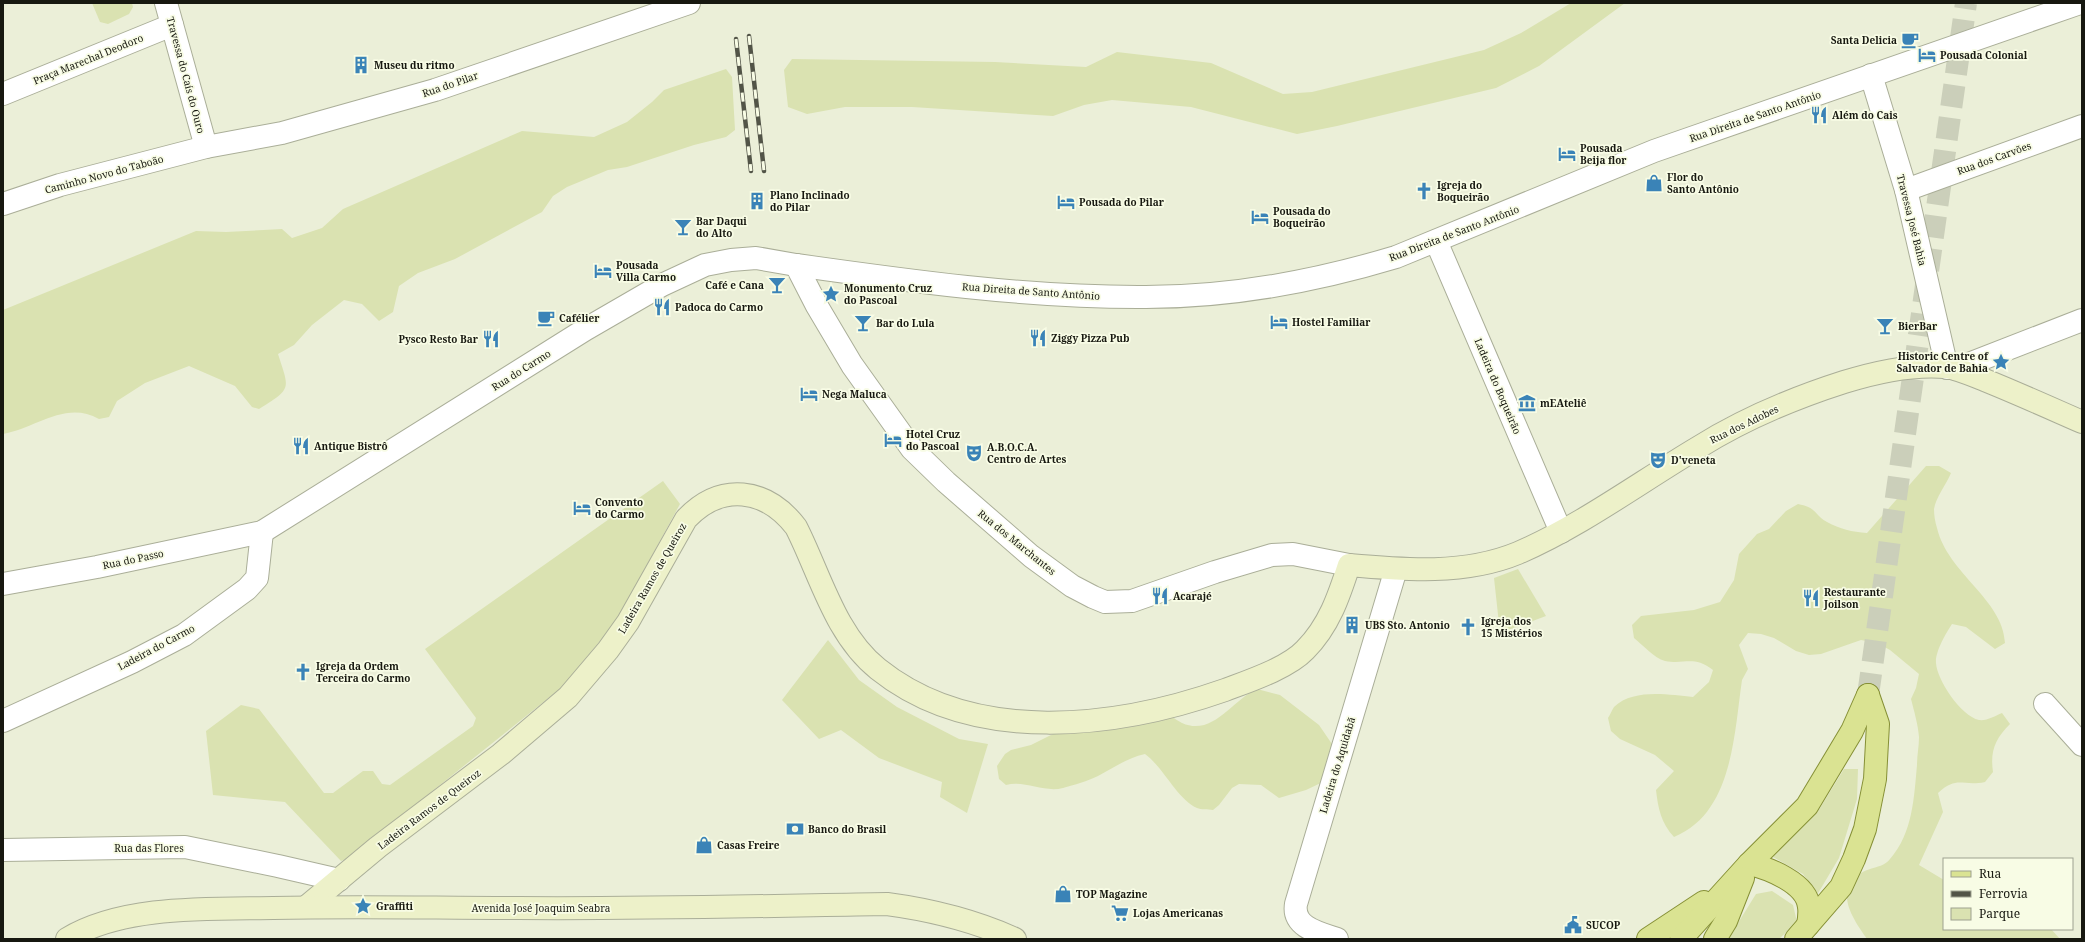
<svg xmlns="http://www.w3.org/2000/svg" width="2085" height="942" font-family="'Noto Serif',serif">
<style>
.green{fill:#dae2b1}
.lines{fill:none;stroke-linecap:round;stroke-linejoin:round}
.primary-tunnel{stroke:#cbcfba;stroke-width:22;stroke-dasharray:22 11;stroke-linecap:butt}
.minor-casing{stroke:#aaae98;stroke-width:24}
.tertiary-casing{stroke:#aaae98;stroke-width:24}
.secondary-casing{stroke:#aaae98;stroke-width:24}
.primary-casing{stroke:#869036;stroke-width:24}
.minor{stroke:#fff;stroke-width:22}
.tertiary{stroke:#fff;stroke-width:22}
.secondary{stroke:#edf1c9;stroke-width:22}
.primary{stroke:#dae392;stroke-width:22}
.rail-casing{stroke:#525447;stroke-width:4.5}
.rail{stroke:#f8fce5;stroke-width:3;stroke-dasharray:9;stroke-linecap:butt}
.labels{text-anchor:middle;stroke-width:3.5;stroke-linejoin:round;paint-order:stroke}
.poi-label{font-size:10px;font-weight:bold;fill:#171810;stroke:#f8fce5;text-anchor:start}
.street-label{font-size:10px;fill:#171810;stroke:#f8fce5}
</style>
<rect width="100%" height="100%" fill="#ebefd8"/>
<!-- green -->
<g class="green">
<path d="M92,3h40l1,4 -4,7 -21,10 -8,-2z"/>
<path d="M1571,3h54l-86,63 -43,22 -159,38 -40,8 -106,-27 -79,-7 -28,5 -31,11 -141,-9h-67l-38,7 -19,-7 -4,-37 8,-11 203,3 91,5 31,-15 94,11 72,31 29,-2 172,-42 37,-17z"/>
<path d="M726,69l6,8 3,53 -9,7 -32,8 -67,22 -19,3 -41,17 -14,9 -11,16 -87,47 -37,14 -19,13 -6,26 -14,9 -17,-17 -18,-4 -32,25 -18,20 -16,9c11,35 15,34 -19,55l-7,-2 -17,-21 -46,-20 -44,17 -28,18 -8,16 -10,2c-34,-19 -64,10 -96,15v-124l193,-79 30,1 56,-3 10,9 30,-10 21,-19 179,-78 72,6 33,-15 25,-20 12,-12z"/>
<path d="M1926,466h13l12,7c-5,12 -15,24 -17,36 0,6 1,13 3,19 11,46 66,71 68,115l-10,6 -29,-22 -14,-3c-6,9 -17,28 -16,39 1,17 25,53 43,57 8,1 16,-4 23,-7l8,11c-15,15 -20,27 -17,48l-8,10c-23,5 -27,-7 -47,11l5,19 -24,53 25,15v49h107l9,10h-193c-9,-13 -26,-36 -18,-52 10,-23 31,-15 41,-28 23,-26 24,-62 27,-94 0,-10 2,-18 2,-28 -1,-13 -5,-26 -8,-38l5,-11 3,-14 -29,-24 -13,-7 -16,-3 -40,14 -12,1 -13,-4 -22,-13 -13,-4 -13,-1 -9,12 9,24 -6,11c-8,54 -9,133 -68,157 -13,-14 -16,-29 -18,-47l18,-19 -19,-16 -35,-16 -9,-8 -3,-13c2,-3 4,-8 6,-11 20,-19 55,-12 79,-10l16,-15 4,-12c-20,-15 -28,-5 -48,-9 -11,-3 -22,-16 -31,-23l-2,-13 9,-9 53,-6 26,-8 14,-22 5,-26 18,-20 12,-5 17,-18 12,-7c20,4 15,10 29,18 13,7 25,10 40,11z"/>
<path d="M663,481l17,23 -64,118 -55,66 -212,170 -8,3 -56,-59 -72,-7 -7,-64 35,-26 18,4 65,84h9l30,-22h10l9,13 8,1 83,-59 3,-8 -51,-69z"/>
<path d="M1518,569l28,47 -46,17 -6,-55z"/>
<path d="M828,640l31,40 38,27 62,32 29,5 -21,69 -27,-16 2,-15 -63,-24 -38,-28 -22,9 -37,-39z"/>
<path d="M1257,689l23,6 39,30 13,19 3,17 -10,20 -19,9 -27,8 -18,-13 -22,-1 -7,4 -13,17 -6,5c-5,-1 -12,0 -16,-2 -20,-9 -33,-40 -52,-54 -18,4 -32,14 -47,22 -10,5 -24,9 -35,12 -19,5 -38,-8 -57,-3l-7,-6 -2,-13 8,-12 6,-4 20,-5 32,-16 98,-21c7,5 13,11 21,15 31,14 50,-23 75,-34z"/>
<path d="M1844,769h14l-1,30 -18,59 -22,37 -14,-21 -30,-17 47,-49z"/>
<path d="M1772,891l21,14 4,17 -18,17h-51l28,-45z"/>
</g>
<g class="lines">
<!-- primary-tunnel -->
<path class="primary-tunnel" d="M1868,695l98,-692"/>
<!-- minor casing -->
<g class="minor-casing">
<g id="minor">
<path d="M166,3l40,144"/>
<path d="M1871,75l35,115 41,178"/>
<path d="M3,94l169,-69"/>
<path d="M1906,190l176,-64"/>
<path d="M3,204l57,-19 146,-38 76,-14 153,-43 254,-87"/>
<path d="M1436,241l125,291"/>
<path d="M1956,369l126,-49"/>
<path d="M3,584l94,-17 165,-35 324,-203 76,-44 43,-20 26,-5 25,-2 40,7"/>
<path d="M2045,704l37,41"/>
<path d="M3,721l129,-59 52,-27 63,-46 10,-11 5,-46"/>
<path d="M3,850l182,-3 93,19 61,14"/>
<path d="M1337,939c-18,-6 -45,-12 -41,-35l100,-335"/>
</g>
</g>
<!-- tertiary casing -->
<g class="tertiary-casing">
<g id="tertiary">
<path d="M796,265c113,16 228,32 342,32 87,1 175,-15 258,-40l258,-106 426,-148"/>
<path d="M796,265l21,41 35,59 60,84 34,33 85,74 41,30 21,11 12,5 27,-1 83,-29 57,-17 21,-1 56,11"/>
</g>
</g>
<!-- secondary casing -->
<g class="secondary-casing">
<g id="secondary">
<path d="M306,907l72,-60 123,-93 67,-57 40,-47 20,-28 58,-103c35,-37 80,-31 110,8 24,47 39,108 82,142 96,77 239,59 347,21 24,-9 63,-22 80,-40 24,-24 34,-54 44,-85 56,5 116,10 169,-12 63,-27 122,-71 181,-106 45,-28 95,-49 145,-65 32,-10 68,-18 102,-15 14,2 28,9 41,14 32,13 63,27 95,41"/>
<path d="M67,939c56,-34 142,-30 206,-31 82,-2 163,0 245,0 123,1 246,-2 369,-4 45,6 86,16 128,35"/>
</g>
</g>
<!-- primary casing -->
<g class="primary-casing">
<g id="primary">
<path d="M1749,864c19,4 58,19 60,43 1,6 0,12 -1,18"/>
<path d="M1648,939l56,-37"/>
<path d="M1681,939l68,-75 58,-58 45,-75 16,-36"/>
<path d="M1715,939l11,-18 17,-43"/>
<path d="M1796,939l45,-52 13,-28 11,-30 10,-50 3,-55 -10,-29"/>
</g>
</g>
<!-- minor -->
<use href="#minor" class="minor"/>
<!-- tertiary -->
<use href="#tertiary" class="tertiary"/>
<!-- secondary -->
<use href="#secondary" class="secondary"/>
<!-- primary -->
<use href="#primary" class="primary"/>
<!-- rail casing -->
<g class="rail-casing">
<g id="rail">
<path d="M749,36l15,135"/>
<path d="M736,39l15,132"/>
</g>
</g>
<!-- rail -->
<use href="#rail" class="rail"/>
</g>
<!-- icons -->
<defs>
<g id="cafe-bare" transform="scale(1.38)"><path d="M-5.5-4.5H6V0H3Q3 3.5 0 3.5H-2.5Q-5.5 3.5-5.5 0ZM3-3.2v2h1.7v-2ZM-6 4.5H4V6H-6Z" fill="#3a83b7" stroke="#f8fce5" stroke-width="2.5" paint-order="stroke"/></g>
<g id="hotel-bare" transform="scale(1.38)"><path d="M-6-4.5h1.5V1H6V5H4.5V3h-9V5H-6ZM-4 0a1.8 1.8 0 1 1 3.6 0ZM.5 0V-2.5h3Q6-2.5 6 0Z" fill="#3a83b7" stroke="#f8fce5" stroke-width="2.5" paint-order="stroke"/></g>
<g id="building-bare" transform="scale(1.38)"><path d="M-4-6H4V6H1V3H-1V6H-4ZM-2.5-4.3h1.7v1.8h-1.7ZM.8-4.3h1.7v1.8H.8ZM-2.5-1h1.7V.8h-1.7ZM.8-1h1.7V.8H.8Z" fill="#3a83b7" stroke="#f8fce5" stroke-width="2.5" paint-order="stroke"/></g>
<g id="restaurant-bare" transform="scale(1.38)"><path d="M-5-6h1v4h1v-4h1v4h1v-4h1v5L-1.5 .5V6h-2V.5L-5-1ZM5-6V6H3V1.5H1.5Q1.5-4 5-6Z" fill="#3a83b7" stroke="#f8fce5" stroke-width="2.5" paint-order="stroke"/></g>
<g id="shop-bare" transform="scale(1.38)"><path d="M-5-2.5h2.3a2.7 3.5 0 0 1 5.4 0H5L5.5 6h-11ZM-1.5-2.5h3a1.5 2.3 0 0 0-3 0Z" fill="#3a83b7" stroke="#f8fce5" stroke-width="2.5" paint-order="stroke"/></g>
<g id="church-bare" transform="scale(1.38)"><path d="M-1.2-6h2.4v3.5h3.3v2.4h-3.3V6h-2.4V-.1h-3.3v-2.4h3.3Z" fill="#3a83b7" stroke="#f8fce5" stroke-width="2.5" paint-order="stroke"/></g>
<g id="bar-bare" transform="scale(1.38)"><path d="M-6-5H6L.8 .8V4.5H3.5V6h-7V4.5H-.8V.8Z" fill="#3a83b7" stroke="#f8fce5" stroke-width="2.5" paint-order="stroke"/></g>
<g id="sight-bare" transform="scale(1.38)"><path d="M0-6L1.8-2.2L6-1.7L2.9 1.2L3.7 5.4L0 3.3L-3.7 5.4L-2.9 1.2L-6-1.7L-1.8-2.2Z" fill="#3a83b7" stroke="#f8fce5" stroke-width="2.5" paint-order="stroke"/></g>
<g id="museum-bare" transform="scale(1.38)"><path d="M0-6L6-3V-2H-6V-3ZM-5-1h2V3h-2ZM-1-1h2V3h-2ZM3-1h2V3H3ZM-6 4H6V6H-6Z" fill="#3a83b7" stroke="#f8fce5" stroke-width="2.5" paint-order="stroke"/></g>
<g id="theatre-bare" transform="scale(1.38)"><path d="M-5-5.5Q0-4 5-5.5V0Q5 5 0 6Q-5 5-5 0ZM-3.3-2.5H-1v1.5H-3.3ZM1-2.5H3.3v1.5H1ZM-2.8 1Q0 5.5 2.8 1Z" fill="#3a83b7" stroke="#f8fce5" stroke-width="2.5" paint-order="stroke"/></g>
<g id="bank-bare" transform="scale(1.38)"><path d="M-6-4H6V4H-6ZM0-2.3a2.3 2.3 0 1 0 0 4.6a2.3 2.3 0 1 0 0-4.6Z" fill="#3a83b7" stroke="#f8fce5" stroke-width="2.5" paint-order="stroke"/></g>
<g id="supermarket-bare" transform="scale(1.38)"><path d="M-6-5.5h2.5l.6 2H6L4.5 2H-2.5L-4.4-4H-6ZM-1.5 3.2a1.3 1.3 0 1 0 .1 0ZM3 3.2a1.3 1.3 0 1 0 .1 0Z" fill="#3a83b7" stroke="#f8fce5" stroke-width="2.5" paint-order="stroke"/></g>
<g id="civic-bare" transform="scale(1.38)"><path d="M-.6-6.5H3V-4.5H.6V-3L4-1V1h2V6H-6V1h2V-1L-.6-3ZM-1.2 2.5V6h2.4V2.5Z" fill="#3a83b7" stroke="#f8fce5" stroke-width="2.5" paint-order="stroke"/></g>
</defs>
<g fill-rule="evenodd">
<use href="#cafe-bare" x="1910" y="40"/>
<use href="#hotel-bare" x="1927" y="55"/>
<use href="#building-bare" x="361" y="65"/>
<use href="#restaurant-bare" x="1819" y="115"/>
<use href="#hotel-bare" x="1567" y="154"/>
<use href="#shop-bare" x="1654" y="183"/>
<use href="#church-bare" x="1424" y="191"/>
<use href="#building-bare" x="757" y="201"/>
<use href="#hotel-bare" x="1066" y="202"/>
<use href="#hotel-bare" x="1260" y="217"/>
<use href="#bar-bare" x="683" y="227"/>
<use href="#hotel-bare" x="603" y="271"/>
<use href="#bar-bare" x="777" y="285"/>
<use href="#sight-bare" x="831" y="294"/>
<use href="#restaurant-bare" x="662" y="307"/>
<use href="#cafe-bare" x="546" y="318"/>
<use href="#hotel-bare" x="1279" y="322"/>
<use href="#bar-bare" x="863" y="323"/>
<use href="#bar-bare" x="1885" y="326"/>
<use href="#restaurant-bare" x="1038" y="338"/>
<use href="#restaurant-bare" x="491" y="339"/>
<use href="#sight-bare" x="2001" y="362"/>
<use href="#hotel-bare" x="809" y="394"/>
<use href="#museum-bare" x="1527" y="403"/>
<use href="#hotel-bare" x="893" y="440"/>
<use href="#restaurant-bare" x="301" y="446"/>
<use href="#theatre-bare" x="974" y="453"/>
<use href="#theatre-bare" x="1658" y="460"/>
<use href="#hotel-bare" x="582" y="508"/>
<use href="#restaurant-bare" x="1160" y="596"/>
<use href="#restaurant-bare" x="1811" y="598"/>
<use href="#building-bare" x="1352" y="625"/>
<use href="#church-bare" x="1468" y="627"/>
<use href="#church-bare" x="303" y="672"/>
<use href="#bank-bare" x="795" y="829"/>
<use href="#shop-bare" x="704" y="845"/>
<use href="#shop-bare" x="1063" y="894"/>
<use href="#sight-bare" x="363" y="906"/>
<use href="#supermarket-bare" x="1120" y="913"/>
<use href="#civic-bare" x="1573" y="925"/>
</g>
<g class="labels">
<!-- poi labels -->
<g class="poi-label">
<text x="1897" y="44" text-anchor="end">Santa Delicia</text>
<text x="1940" y="59">Pousada Colonial</text>
<text x="374" y="69">Museu du ritmo</text>
<text x="1832" y="119">Além do Cais</text>
<text x="1580" y="152">Pousada<tspan x="1580" dy="12">Beija flor</tspan></text>
<text x="1667" y="181">Flor do<tspan x="1667" dy="12">Santo Antônio</tspan></text>
<text x="1437" y="189">Igreja do<tspan x="1437" dy="12">Boqueirão</tspan></text>
<text x="770" y="199">Plano Inclinado<tspan x="770" dy="12">do Pilar</tspan></text>
<text x="1079" y="206">Pousada do Pilar</text>
<text x="1273" y="215">Pousada do<tspan x="1273" dy="12">Boqueirão</tspan></text>
<text x="696" y="225">Bar Daqui<tspan x="696" dy="12">do Alto</tspan></text>
<text x="616" y="269">Pousada<tspan x="616" dy="12">Villa Carmo</tspan></text>
<text x="764" y="289" text-anchor="end">Café e Cana</text>
<text x="844" y="292">Monumento Cruz<tspan x="844" dy="12">do Pascoal</tspan></text>
<text x="675" y="311">Padoca do Carmo</text>
<text x="559" y="322">Cafélier</text>
<text x="1292" y="326">Hostel Familiar</text>
<text x="876" y="327">Bar do Lula</text>
<text x="1898" y="330">BierBar</text>
<text x="1051" y="342">Ziggy Pizza Pub</text>
<text x="478" y="343" text-anchor="end">Pysco Resto Bar</text>
<text x="1988" y="360" text-anchor="end">Historic Centre of<tspan x="1988" dy="12">Salvador de Bahia</tspan></text>
<text x="822" y="398">Nega Maluca</text>
<text x="1540" y="407">mEAteliê</text>
<text x="906" y="438">Hotel Cruz<tspan x="906" dy="12">do Pascoal</tspan></text>
<text x="314" y="450">Antique Bistrô</text>
<text x="987" y="451">A.B.O.C.A.<tspan x="987" dy="12">Centro de Artes</tspan></text>
<text x="1671" y="464">D'veneta</text>
<text x="595" y="506">Convento<tspan x="595" dy="12">do Carmo</tspan></text>
<text x="1824" y="596">Restaurante<tspan x="1824" dy="12">Joilson</tspan></text>
<text x="1173" y="600">Acarajé</text>
<text x="1481" y="625">Igreja dos<tspan x="1481" dy="12">15 Mistérios</tspan></text>
<text x="1365" y="629">UBS Sto. Antonio</text>
<text x="316" y="670">Igreja da Ordem<tspan x="316" dy="12">Terceira do Carmo</tspan></text>
<text x="808" y="833">Banco do Brasil</text>
<text x="717" y="849">Casas Freire</text>
<text x="1076" y="898">TOP Magazine</text>
<text x="376" y="910">Graffiti</text>
<text x="1133" y="917">Lojas Americanas</text>
<text x="1586" y="929">SUCOP</text>
</g>
<!-- street labels -->
<g class="street-label">
<text transform="translate(88 59) rotate(-22)" y="4">Praça Marechal Deodoro</text>
<text transform="translate(186 75) rotate(75)" y="4">Travessa do Caís do Ouro</text>
<text transform="translate(450 84) rotate(-19)" y="4">Rua do Pilar</text>
<text transform="translate(1755 116) rotate(-19)" y="4">Rua Direita de Santo Antônio</text>
<text transform="translate(1994 158) rotate(-20)" y="4">Rua dos Carvões</text>
<text transform="translate(104 174) rotate(-15)" y="4">Caminho Novo do Taboão</text>
<text transform="translate(1912 220) rotate(76)" y="4">Travessa José Bahia</text>
<text transform="translate(1454 233) rotate(-21)" y="4">Rua Direita de Santo Antônio</text>
<text transform="translate(1031 291) rotate(4)" y="4">Rua Direita de Santo Antônio</text>
<text transform="translate(521 370) rotate(-32)" y="4">Rua do Carmo</text>
<text transform="translate(1498 386) rotate(67)" y="4">Ladeira do Boqueirão</text>
<text transform="translate(1744 424) rotate(-26)" y="4">Rua dos Adobes</text>
<text transform="translate(1017 542) rotate(39)" y="4">Rua dos Marchantes</text>
<text transform="translate(133 559) rotate(-12)" y="4">Rua do Passo</text>
<text transform="translate(652 578) rotate(-60)" y="4">Ladeira Ramos de Queiroz</text>
<text transform="translate(156 647) rotate(-28)" y="4">Ladeira do Carmo</text>
<text transform="translate(1337 765) rotate(-73)" y="4">Ladeira do Aquidabã</text>
<text transform="translate(429 809) rotate(-37)" y="4">Ladeira Ramos de Queiroz</text>
<text x="149" y="852">Rua das Flores</text>
<text x="541" y="912">Avenida José Joaquim Seabra</text>
</g>
</g>
<!-- border -->
<rect width="2085" height="942" fill="none" stroke="#171810" stroke-width="8"/>
<!-- legend -->
<rect x="1943" y="858" width="130" height="72" fill="#f8fce5" stroke="#9ea190"/>
<rect x="1951" y="871" width="20" height="6" fill="#dae392" stroke="#9ea190"/>
<text x="1979" y="878" font-size="12" fill="#171810">Rua</text>
<rect x="1951" y="891" width="20" height="6" fill="#525447" stroke="#9ea190"/>
<text x="1979" y="898" font-size="12" fill="#171810">Ferrovia</text>
<rect x="1951" y="908" width="20" height="12" fill="#dae2b1" stroke="#9ea190"/>
<text x="1979" y="918" font-size="12" fill="#171810">Parque</text>
</svg>
